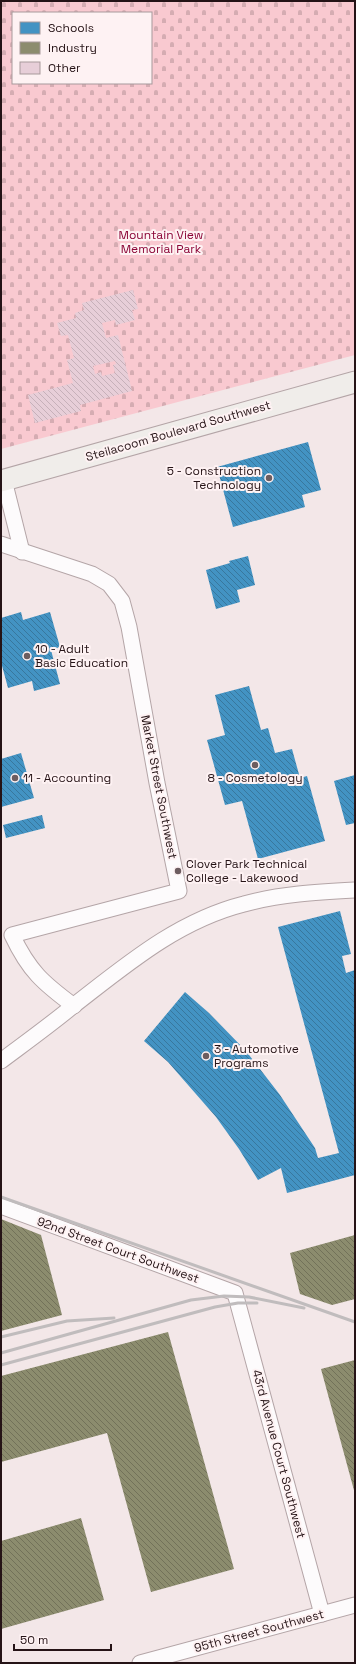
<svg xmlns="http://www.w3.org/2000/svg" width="356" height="1664" font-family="'Space Grotesk',sans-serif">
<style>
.cemetery{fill:url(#cemetery-stones);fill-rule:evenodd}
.schools{fill:url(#schools-back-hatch)}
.industry{fill:url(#industry-back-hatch)}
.building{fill:url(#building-back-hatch);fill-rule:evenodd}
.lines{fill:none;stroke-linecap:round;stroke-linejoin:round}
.street-casing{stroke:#b4a5a7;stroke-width:17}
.secondary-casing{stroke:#b4a5a7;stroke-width:23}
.street{stroke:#fdfbfc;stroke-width:15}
.secondary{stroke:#f0edea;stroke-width:21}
.rail{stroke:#c0bcbd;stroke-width:3}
.poi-dot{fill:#6d5d60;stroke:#fef2f3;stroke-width:1.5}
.labels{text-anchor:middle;stroke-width:4;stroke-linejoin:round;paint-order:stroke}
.park-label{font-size:12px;fill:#8b0537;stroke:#fef2f3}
.street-label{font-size:12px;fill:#251316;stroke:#fef2f3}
.poi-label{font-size:12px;fill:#251316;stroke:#fef2f3;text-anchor:start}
</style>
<defs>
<pattern id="cemetery-stones" width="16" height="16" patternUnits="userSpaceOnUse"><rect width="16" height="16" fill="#f9c9d0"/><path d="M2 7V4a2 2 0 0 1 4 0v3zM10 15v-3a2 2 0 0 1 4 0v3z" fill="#d5acb2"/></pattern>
<pattern id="schools-back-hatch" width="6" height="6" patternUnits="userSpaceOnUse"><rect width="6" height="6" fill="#4393c3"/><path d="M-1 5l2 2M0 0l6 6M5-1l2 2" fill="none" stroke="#38779d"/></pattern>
<pattern id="industry-back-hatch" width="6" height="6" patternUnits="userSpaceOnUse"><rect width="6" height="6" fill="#8c8c6e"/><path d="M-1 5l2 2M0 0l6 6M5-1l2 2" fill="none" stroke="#727159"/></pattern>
<pattern id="building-back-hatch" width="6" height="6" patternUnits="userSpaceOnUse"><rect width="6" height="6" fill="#e7ced8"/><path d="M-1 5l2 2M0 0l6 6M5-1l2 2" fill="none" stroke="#c6b0b9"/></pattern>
</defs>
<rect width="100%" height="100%" fill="#f3e7e8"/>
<!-- cemetery -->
<path class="cemetery" d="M1,1h354v354l-354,94zM13,13h138v70h-138z"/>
<!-- schools -->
<g class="schools">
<path d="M308,442l13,48 -19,5 3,12 -72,20 -16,-60z"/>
<path d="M248,556l7,29 -18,5 3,12 -24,7 -10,-39 24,-7 -1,-2z"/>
<path d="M21,612l2,8 27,-8 10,35 -9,3 9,34 -26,7 -2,-10 -24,7 -7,-26v-44z"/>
<path d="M249,686l12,44 7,-2 7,25 17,-4 8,29 7,-2 18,65 -67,18 -16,-58 -17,4 -18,-65 18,-5 -10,-40z"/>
<path d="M21,753l13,45 -33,9v-48z"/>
<path d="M355,775v48l-9,2 -12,-44z"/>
<path d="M42,815l3,13 -39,10 -3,-13z"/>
<path d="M340,911l11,43 -9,2 4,17 9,-3v205l-68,18 -6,-25 -23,12 -19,-31 -23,-32 -48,-55 -24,-21 41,-49 24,21 37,38 34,44 35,53 3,10 21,-5 -61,-226z"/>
</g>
<!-- industry -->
<g class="industry">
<path d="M1,1219l40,16 21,80 -61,16z"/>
<path d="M355,1235v64l-23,6 -32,-11 -10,-41z"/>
<path d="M168,1332l66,237 -83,23 -44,-159 -106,29v-86z"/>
<path d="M355,1360v134l-34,-125z"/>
<path d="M81,1518l23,82 -103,29v-88z"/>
</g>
<!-- building -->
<path class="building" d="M133,290l5,19 -6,1 3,10 -19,5 -1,-5 -13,3 4,15 12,-3 14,56 -52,14 1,6 -46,12 -7,-28 45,-12 -6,-23 7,-2 -6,-23 -7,1 -4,-13 19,-5 -1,-5 9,-3 -2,-7zM115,361l1,3 -3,1 2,8 -13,3 -1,-4 -6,2 -2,-8z"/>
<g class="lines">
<!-- street casing -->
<g class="street-casing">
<g id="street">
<path d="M4,480l18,72"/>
<path d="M1,544l91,30 17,10 13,17 7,26 28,156 22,108 -167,44c17,36 31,48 62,71"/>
<path d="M1,1061c24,-18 49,-36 72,-55 53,-41 104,-85 171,-102 36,-10 74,-12 111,-14"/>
<path d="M1,1206l234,87 87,321"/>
<path d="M140,1663l215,-58"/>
</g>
</g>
<!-- secondary casing -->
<g class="secondary-casing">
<path id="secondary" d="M1,481l354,-99"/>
</g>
<!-- street -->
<use href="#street" class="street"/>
<!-- secondary -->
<use href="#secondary" class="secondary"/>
<!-- rail -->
<g class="rail">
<path d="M1,1197l354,125"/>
<path d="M1,1337l66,-16 47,-3"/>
<path d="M1,1353l190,-53 33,-4 25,1 55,11"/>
<path d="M1,1365l214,-58 23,-4h19"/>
</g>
</g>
<!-- markers -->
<g class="poi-dot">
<circle cx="269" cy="478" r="4"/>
<circle cx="27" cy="656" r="4"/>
<circle cx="255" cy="765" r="4"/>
<circle cx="15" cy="778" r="4"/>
<circle cx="178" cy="871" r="4"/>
<circle cx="206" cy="1056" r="4"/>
</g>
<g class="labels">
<!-- park labels -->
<g class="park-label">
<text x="161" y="239">Mountain View<tspan x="161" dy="14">Memorial Park</tspan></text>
</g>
<!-- street labels -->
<g class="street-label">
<text transform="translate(178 431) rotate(-16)" y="4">Steilacoom Boulevard Southwest</text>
<text transform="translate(159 787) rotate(79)" y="4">Market Street Southwest</text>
<text transform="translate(118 1250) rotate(20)" y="4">92nd Street Court Southwest</text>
<text transform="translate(279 1454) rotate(75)" y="4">43rd Avenue Court Southwest</text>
<text transform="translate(259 1631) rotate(-15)" y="4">95th Street Southwest</text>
</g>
<!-- poi labels -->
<g class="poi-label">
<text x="261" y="475" text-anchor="end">5 - Construction<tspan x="261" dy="14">Technology</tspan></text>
<text x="35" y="653">10 - Adult<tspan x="35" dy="14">Basic Education</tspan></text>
<text x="23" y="782">11 - Accounting</text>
<text x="255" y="782" text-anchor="middle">8 - Cosmetology</text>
<text x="186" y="868">Clover Park Technical<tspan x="186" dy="14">College - Lakewood</tspan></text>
<text x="214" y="1053">3 - Automotive<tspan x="214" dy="14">Programs</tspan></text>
</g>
</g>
<!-- border -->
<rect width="356" height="1664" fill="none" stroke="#251316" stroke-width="4"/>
<!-- legend -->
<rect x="12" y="12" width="140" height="72" fill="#fef2f3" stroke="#a7999b"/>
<rect x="20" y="22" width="20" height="12" fill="#4393c3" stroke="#a7999b"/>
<text x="48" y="32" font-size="12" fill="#251316">Schools</text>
<rect x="20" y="42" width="20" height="12" fill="#8c8c6e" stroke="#a7999b"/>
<text x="48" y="52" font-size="12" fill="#251316">Industry</text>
<rect x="20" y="62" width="20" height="12" fill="#e7ced8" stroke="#a7999b"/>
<text x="48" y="72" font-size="12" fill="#251316">Other</text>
<!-- scale -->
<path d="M14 1644v6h97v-6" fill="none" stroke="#251316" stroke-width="2"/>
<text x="20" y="1644" font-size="12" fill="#251316" stroke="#fef2f3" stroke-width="3" paint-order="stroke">50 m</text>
</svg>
